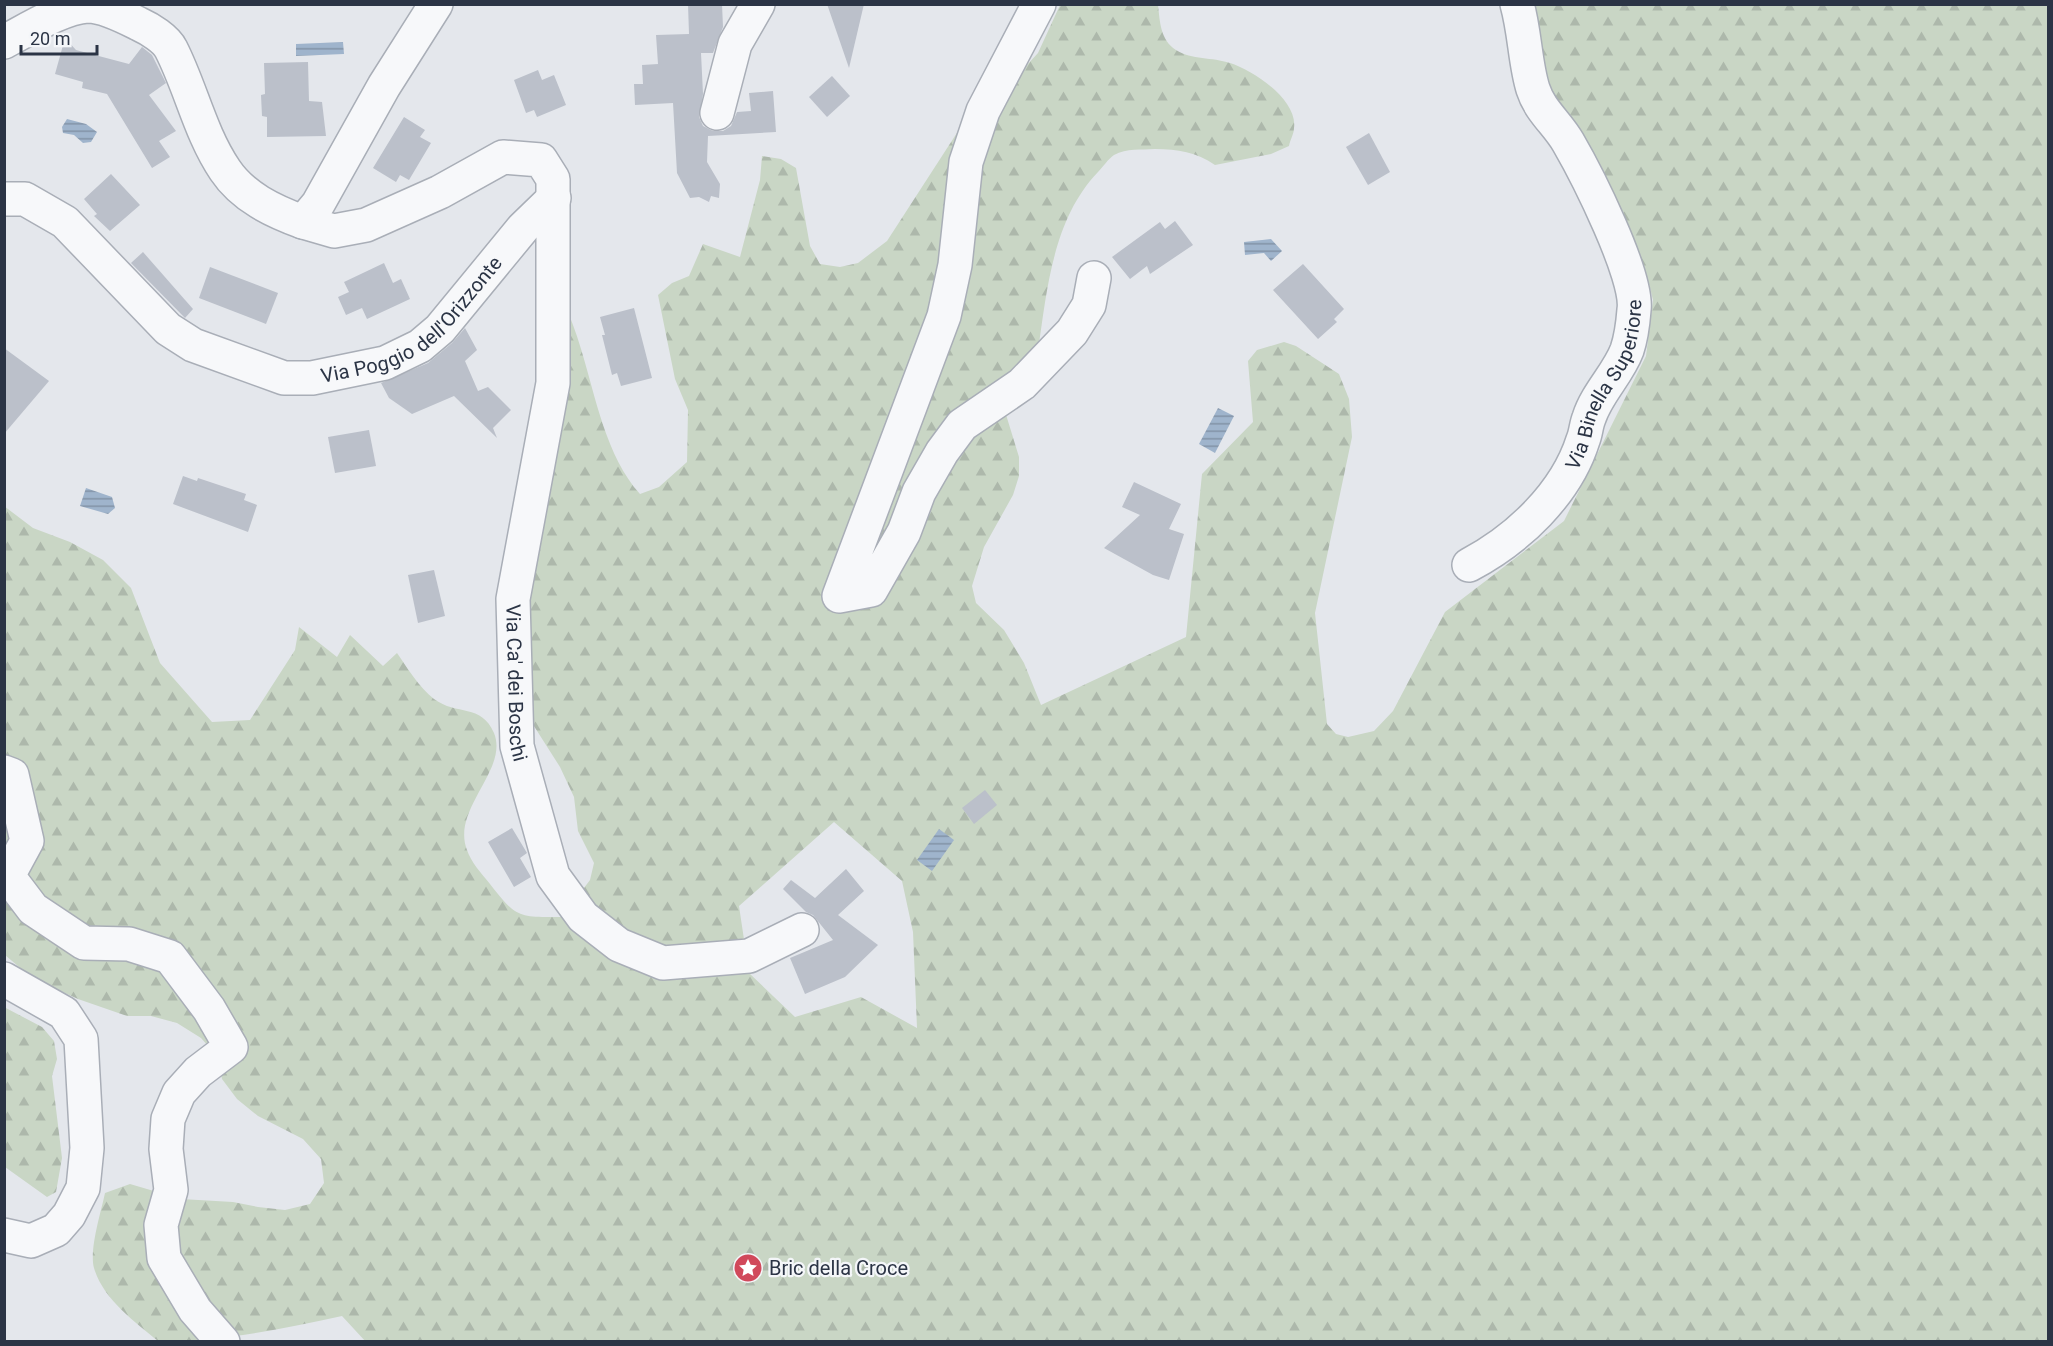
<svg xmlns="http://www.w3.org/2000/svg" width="2053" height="1346" font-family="Roboto,sans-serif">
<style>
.forest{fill:url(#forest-firs);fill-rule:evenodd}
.water{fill:url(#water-rules)}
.building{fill:#bbc0ca}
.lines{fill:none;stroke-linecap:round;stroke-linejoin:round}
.minor-casing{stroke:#a9aeb7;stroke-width:36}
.minor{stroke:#f7f8fa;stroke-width:33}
.labels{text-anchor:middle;stroke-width:4.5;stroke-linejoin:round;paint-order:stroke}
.street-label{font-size:20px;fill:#2b3445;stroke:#f4f6f9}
.poi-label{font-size:20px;fill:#2b3445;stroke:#f4f6f9;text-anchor:start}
</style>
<defs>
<pattern id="forest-firs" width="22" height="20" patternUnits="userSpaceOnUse" patternTransform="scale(1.5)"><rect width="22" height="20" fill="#c9d6c5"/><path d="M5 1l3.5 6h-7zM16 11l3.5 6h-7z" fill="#adb8ab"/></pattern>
<pattern id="water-rules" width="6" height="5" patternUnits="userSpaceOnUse" patternTransform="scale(1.5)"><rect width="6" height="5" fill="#9fb4cc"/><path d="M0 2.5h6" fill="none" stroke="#8293a7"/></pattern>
</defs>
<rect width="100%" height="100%" fill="#e4e7ec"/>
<!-- forest -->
<g class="forest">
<path d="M1060,5h98c2,16 2,35 18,45 16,10 36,7 54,13 23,7 68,37 64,65 0,6 -4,12 -5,18l-18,8 -56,11c-19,-13 -37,-16 -60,-16 -14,1 -28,-1 -41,6 -6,4 -11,12 -16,17 -45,47 -51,117 -60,179l-42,31 23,75v19l-6,19 -29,52 -12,39 4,17 28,27 20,33 17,42 145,-68 16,-163 51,-52 -5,-61 9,-11 27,-8 12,4 43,28 10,25 3,38 -37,176 12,111 9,10 12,3 26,-6 19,-20 52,-99 119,-91 82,-165 7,-56 -4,-16 -101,-191 -25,-88h525v1336l-1682,1 -24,-26c-61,13 -121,26 -184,25 -23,-19 -55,-42 -64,-73 -5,-18 7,-56 11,-75l25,-9 51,15 52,3 25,5 27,3 25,-6 14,-21 -3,-24 -18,-20 -45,-23 -21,-17 -15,-20 -5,-23 -16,-18 -24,-15 -26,-7h-24l-49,-17 -46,-21 -27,-23 -1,-449 29,22 37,14 33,18 28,28 29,75 52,59 38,-2 45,-70 4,-23 38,30 13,-22 33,31 14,-13c11,16 22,34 37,46 23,17 47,4 60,34 15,37 -43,76 -27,117 4,12 14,23 23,34 27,35 29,33 72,33l28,-37 4,-17 -16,-32 -4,-34 -14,-30 -28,-44 -10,-72 40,-354c7,17 14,35 19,52 15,49 25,107 59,145l19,-7 28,-25 1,-52 -13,-31 -17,-84 14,-12 17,-7 14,-32 37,13 20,-77 2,-24 19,3 15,9 14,78 10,18 20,3 18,-4 29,-22 88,-136 30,-16 33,-36zM834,822l68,59 11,51 4,96 -56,-31 -66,20 -46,-44 -10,-67z"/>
<path d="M4,1007l38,20 12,14 3,18 -5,17 10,82 -6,34 -9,5 -42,-30z"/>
</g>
<!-- water -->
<g class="water">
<path d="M343,42l1,12 -48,2v-12z"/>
<path d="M67,119l19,5 11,8 -6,10 -8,1 -9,-8 -11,-2 -1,-6z"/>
<path d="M1271,239l11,12 -11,10 -7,-8 -19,2 -1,-13z"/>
<path d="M1218,408l16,8 -19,37 -16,-9z"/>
<path d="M86,488l26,9 3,11 -7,6 -28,-8z"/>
<path d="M939,829l15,11 -22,31 -15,-11z"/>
</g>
<!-- building -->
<g class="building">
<path d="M688,4h34l1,23 -10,26h-12l2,41 -4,23 4,9 10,5h10l8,-5 6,-14 14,-1 -2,-18 24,-2 3,41 -68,4 -1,26 13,22 -1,14 -8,-2 -2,6 -10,-5 -9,1 -13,-25 -4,-70 -38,2 -1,-21h9l-1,-19 16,-1 -2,-29 33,-1z"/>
<path d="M827,4h37l-15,64z"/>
<path d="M65,38l11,12 53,14 13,-17 10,8 14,28 -17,12 27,36 -17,10 11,16 -18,11 -45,-74 -25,-6 1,-6 -28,-8z"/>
<path d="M308,62l1,39 13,1 4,34 -59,1v-20l-5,-1 -1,-21 4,-1 -1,-31z"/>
<path d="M538,70l4,10 12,-5 12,30 -29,12 -3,-7 -8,3 -12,-33z"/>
<path d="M832,76l18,20 -23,21 -18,-20z"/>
<path d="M404,117l21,13 -5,7 11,6 -22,37 -9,-5 -4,7 -23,-14z"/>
<path d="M1369,133l21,39 -22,13 -22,-38z"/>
<path d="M111,174l29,31 -30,26 -16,-15 3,-2 -13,-15z"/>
<path d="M1175,221l18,24 -43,29 -3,-8 -17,13 -18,-22 48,-35 5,7z"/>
<path d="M143,252l50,57 -8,9 -54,-55z"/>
<path d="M384,263l9,20 8,-4 9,20 -43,20 -5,-11 -16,7 -8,-18 11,-5 -5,-10z"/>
<path d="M1303,264l41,45 -10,10 3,3 -19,17 -45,-49z"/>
<path d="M210,267l68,26 -12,31 -67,-26z"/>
<path d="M634,308l18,70 -31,8 -4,-13 -5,2 -10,-40h3l-5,-18z"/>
<path d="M465,328l12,22 -12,11 13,30 10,-4 23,23 -18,18 4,10 -43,-42 -42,18 -23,-16 -8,-15 47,-20 24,-20z"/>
<path d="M4,348l45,33 -45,53z"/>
<path d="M369,430l7,36 -41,7 -7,-36z"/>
<path d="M183,476l14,5 1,-3 48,16 -2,6 13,5 -9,27 -75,-28z"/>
<path d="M1134,482l47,22 -12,25 15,5 -15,46 -16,-5 -49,-27 36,-33 -18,-8z"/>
<path d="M434,570l11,46 -27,7 -10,-48z"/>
<path d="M985,790l12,15 -23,19 -12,-16z"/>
<path d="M512,828l15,25 -7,5 11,19 -17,10 -26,-45z"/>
<path d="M846,869l18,22 -26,24 40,30 -33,32 -40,17 -15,-36 43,-18 -20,-25 -7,-3 -23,-23 8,-9 24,18z"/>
</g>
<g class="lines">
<!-- minor casing -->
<g class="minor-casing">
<g id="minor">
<path d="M1039,4l-56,107 -17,51 -11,103 -11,51 -105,280 32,-6 33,-58 15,-40 23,-40 20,-27 60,-41 50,-52 17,-27 5,-27"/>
<path d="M4,42c23,-12 59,-35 84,-36 16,0 37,11 51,18 11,5 27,15 32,25 20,39 29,84 54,121 18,27 48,41 78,52l15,-18 66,-118 52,-82"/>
<path d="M717,113l18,-69 23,-40"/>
<path id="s1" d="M4,199h21l40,23 103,107 25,16 91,33h28l73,-15 35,-17 20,-17 83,-101 31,-30"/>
<path id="s2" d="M303,222l31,9 32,-6 74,-33 63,-35 38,3 12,19v204l-40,216 4,147 36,130 30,41 36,28 44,18 86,-7 53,-26"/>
<path id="s3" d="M1469,565c49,-26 97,-71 114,-125 3,-7 3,-15 6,-22 8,-25 29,-44 38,-68 4,-12 6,-27 7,-40 5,-33 -48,-137 -66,-168 -11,-19 -28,-31 -35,-53 -8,-25 -8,-57 -16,-85"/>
<path d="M4,772l8,3 15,66 -19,35 25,33 51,34 45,1 41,13 39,52 22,38 -33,25 -19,21 -11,26 -2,30 5,41 -10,35 3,33 31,52 28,32"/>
<path d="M4,979l60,34 17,26 6,109 -4,40 -14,27 -13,15 -25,11 -27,-6"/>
</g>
</g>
<!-- minor -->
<use href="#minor" class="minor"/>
</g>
<!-- icons -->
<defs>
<g id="sight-disc" transform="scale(1.5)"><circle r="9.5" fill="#d1495b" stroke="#f4f6f9"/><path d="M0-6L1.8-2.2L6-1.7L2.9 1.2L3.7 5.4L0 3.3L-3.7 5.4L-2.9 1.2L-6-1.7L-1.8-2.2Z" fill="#fff"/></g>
</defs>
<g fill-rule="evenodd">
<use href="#sight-disc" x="748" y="1268"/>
</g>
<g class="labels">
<!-- street labels -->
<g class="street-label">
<text dy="7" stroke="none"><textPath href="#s1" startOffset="490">Via Poggio dell'Orizzonte</textPath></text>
<text dy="7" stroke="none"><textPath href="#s3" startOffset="234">Via Binella Superiore</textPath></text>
<text dy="7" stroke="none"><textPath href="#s2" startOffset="786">Via Ca' dei Boschi</textPath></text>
</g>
<!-- poi labels -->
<g class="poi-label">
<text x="769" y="1275">Bric della Croce</text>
</g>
</g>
<!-- border -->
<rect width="2053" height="1346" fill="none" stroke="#2b3445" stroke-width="12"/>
<!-- scale -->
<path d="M21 45v9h76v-9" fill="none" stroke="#2b3445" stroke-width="3"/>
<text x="30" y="45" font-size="18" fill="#2b3445" stroke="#f4f6f9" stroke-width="4.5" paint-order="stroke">20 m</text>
</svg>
